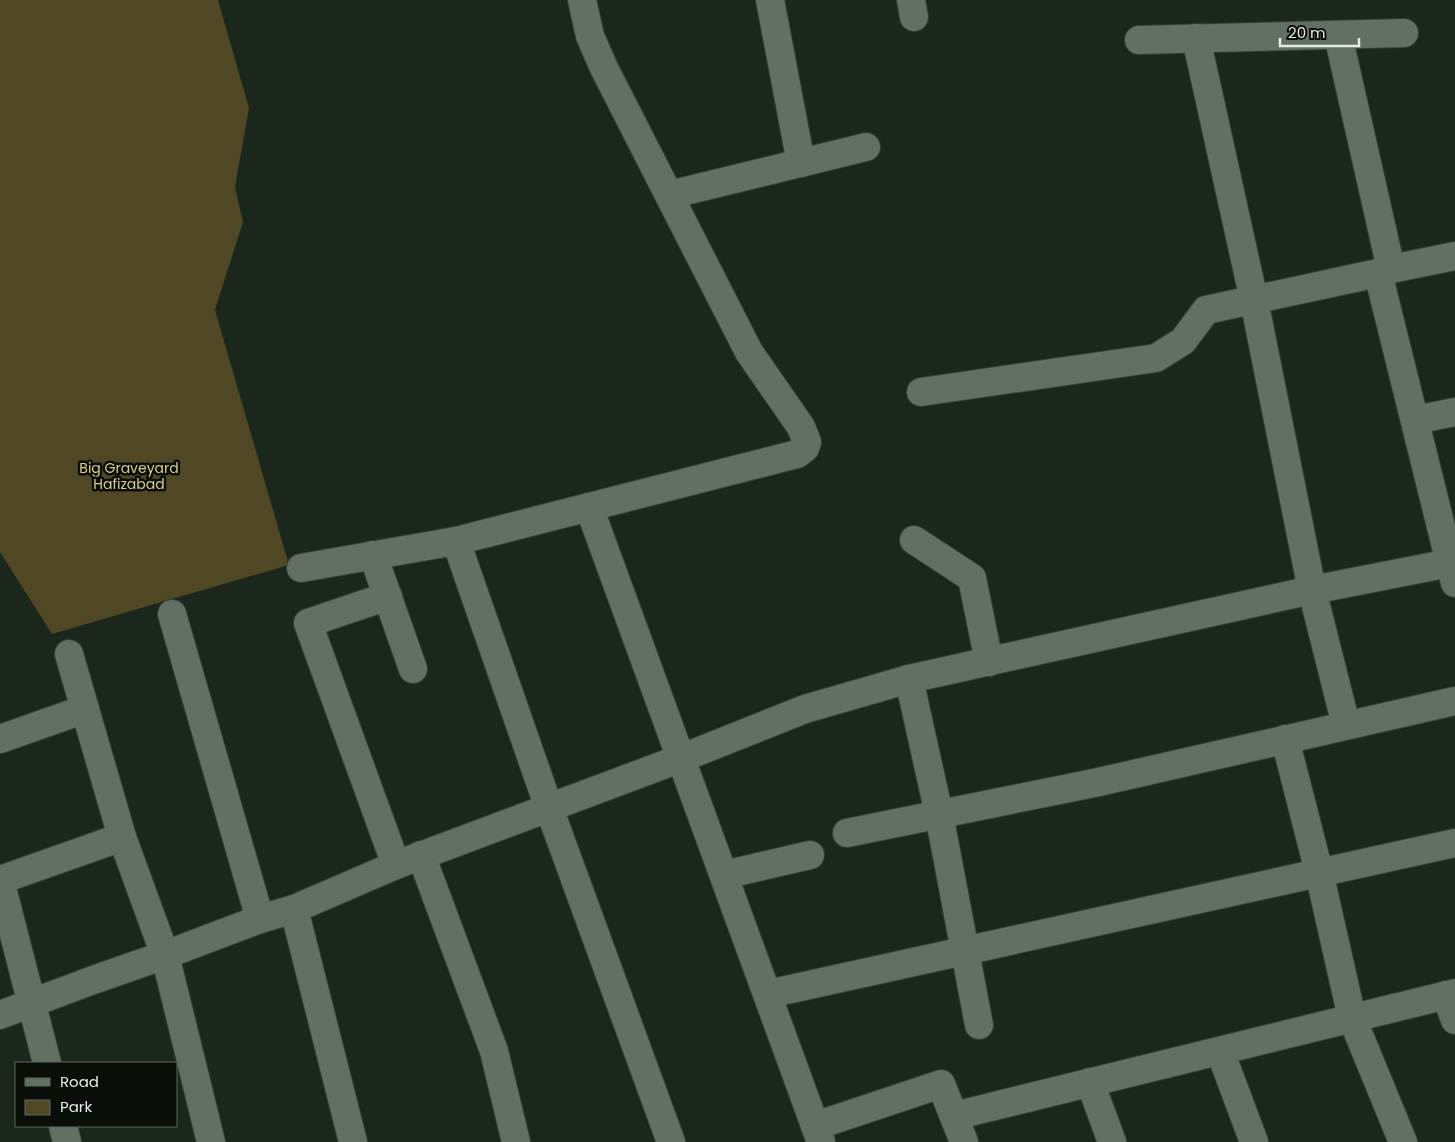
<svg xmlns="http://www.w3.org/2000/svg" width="1455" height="1142" font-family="Poppins,sans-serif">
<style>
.green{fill:#504825}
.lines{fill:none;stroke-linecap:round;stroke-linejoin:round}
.minor-casing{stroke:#364037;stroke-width:30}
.minor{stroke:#626f63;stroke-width:28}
.labels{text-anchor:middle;stroke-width:5;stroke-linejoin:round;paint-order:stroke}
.park-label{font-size:14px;fill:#dbcb84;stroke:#090e09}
</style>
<rect width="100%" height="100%" fill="#1b261c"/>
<!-- green -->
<path class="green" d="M0,0h218l31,108 -14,79 8,35 -28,88 74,255 -237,69 -52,-82z"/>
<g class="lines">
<!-- minor casing -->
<g class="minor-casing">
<g id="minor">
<path d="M770,0l31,163"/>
<path d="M911,0l3,17"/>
<path d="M1338,35l53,234"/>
<path d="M1196,38l58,262 58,290 34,135"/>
<path d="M1139,40l265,-7"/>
<path d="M669,195l197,-48"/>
<path d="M1378,273l77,310"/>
<path d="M921,392l235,-34 27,-17 23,-31 172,-37 13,-4 64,-13"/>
<path d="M1415,420l40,-8"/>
<path d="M589,507l232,635"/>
<path d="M914,540l58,38 17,84"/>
<path d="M456,541l93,267 122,334"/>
<path d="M373,555l40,114"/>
<path d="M301,568l155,-27 341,-87 8,-6 2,-6 -6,-15 -52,-75 -145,-284 -14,-32 -8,-36"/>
<path d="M388,596l-80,27 88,242"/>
<path d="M172,614l88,305"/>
<path d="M69,654l53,183 43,118 46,187"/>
<path d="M909,679l30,135 40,211"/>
<path d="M0,739l85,-30"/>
<path d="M1285,739l34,133 33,146 51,124"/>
<path d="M847,833l247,-50 361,-82"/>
<path d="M421,855l73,196 22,91"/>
<path d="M724,875l86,-20"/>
<path d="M0,880l47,183"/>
<path d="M0,880l122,-43"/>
<path d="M294,909l59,233"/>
<path d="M768,994l687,-151"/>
<path d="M1446,995l9,25"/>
<path d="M0,1015l93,-35 72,-25 95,-36 34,-10 102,-44 286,-107 123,-49 104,-30 403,-89 143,-28"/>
<path d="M1220,1051l34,91"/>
<path d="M1090,1082l22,60"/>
<path d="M954,1116l501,-123"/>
<path d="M63,1126l4,16"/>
<path d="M815,1126l126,-42 23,58"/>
</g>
</g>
<!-- minor -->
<use href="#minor" class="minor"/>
</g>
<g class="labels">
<!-- park labels -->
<g class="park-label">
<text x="129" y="473">Big Graveyard<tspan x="129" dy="16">Hafizabad</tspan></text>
</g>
</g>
<!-- legend -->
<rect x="15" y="1062" width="162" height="65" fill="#090e09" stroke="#616761"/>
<rect x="25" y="1078" width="25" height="8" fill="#626f63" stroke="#616761"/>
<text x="60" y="1087" font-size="15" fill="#e5ece5">Road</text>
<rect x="25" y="1100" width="25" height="15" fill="#504825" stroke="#616761"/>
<text x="60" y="1112" font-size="15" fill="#e5ece5">Park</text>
<!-- scale -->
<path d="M1280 38v8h79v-8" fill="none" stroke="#e5ece5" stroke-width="2.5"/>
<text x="1288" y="38" font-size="15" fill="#e5ece5" stroke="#090e09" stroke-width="4" paint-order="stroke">20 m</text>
</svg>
